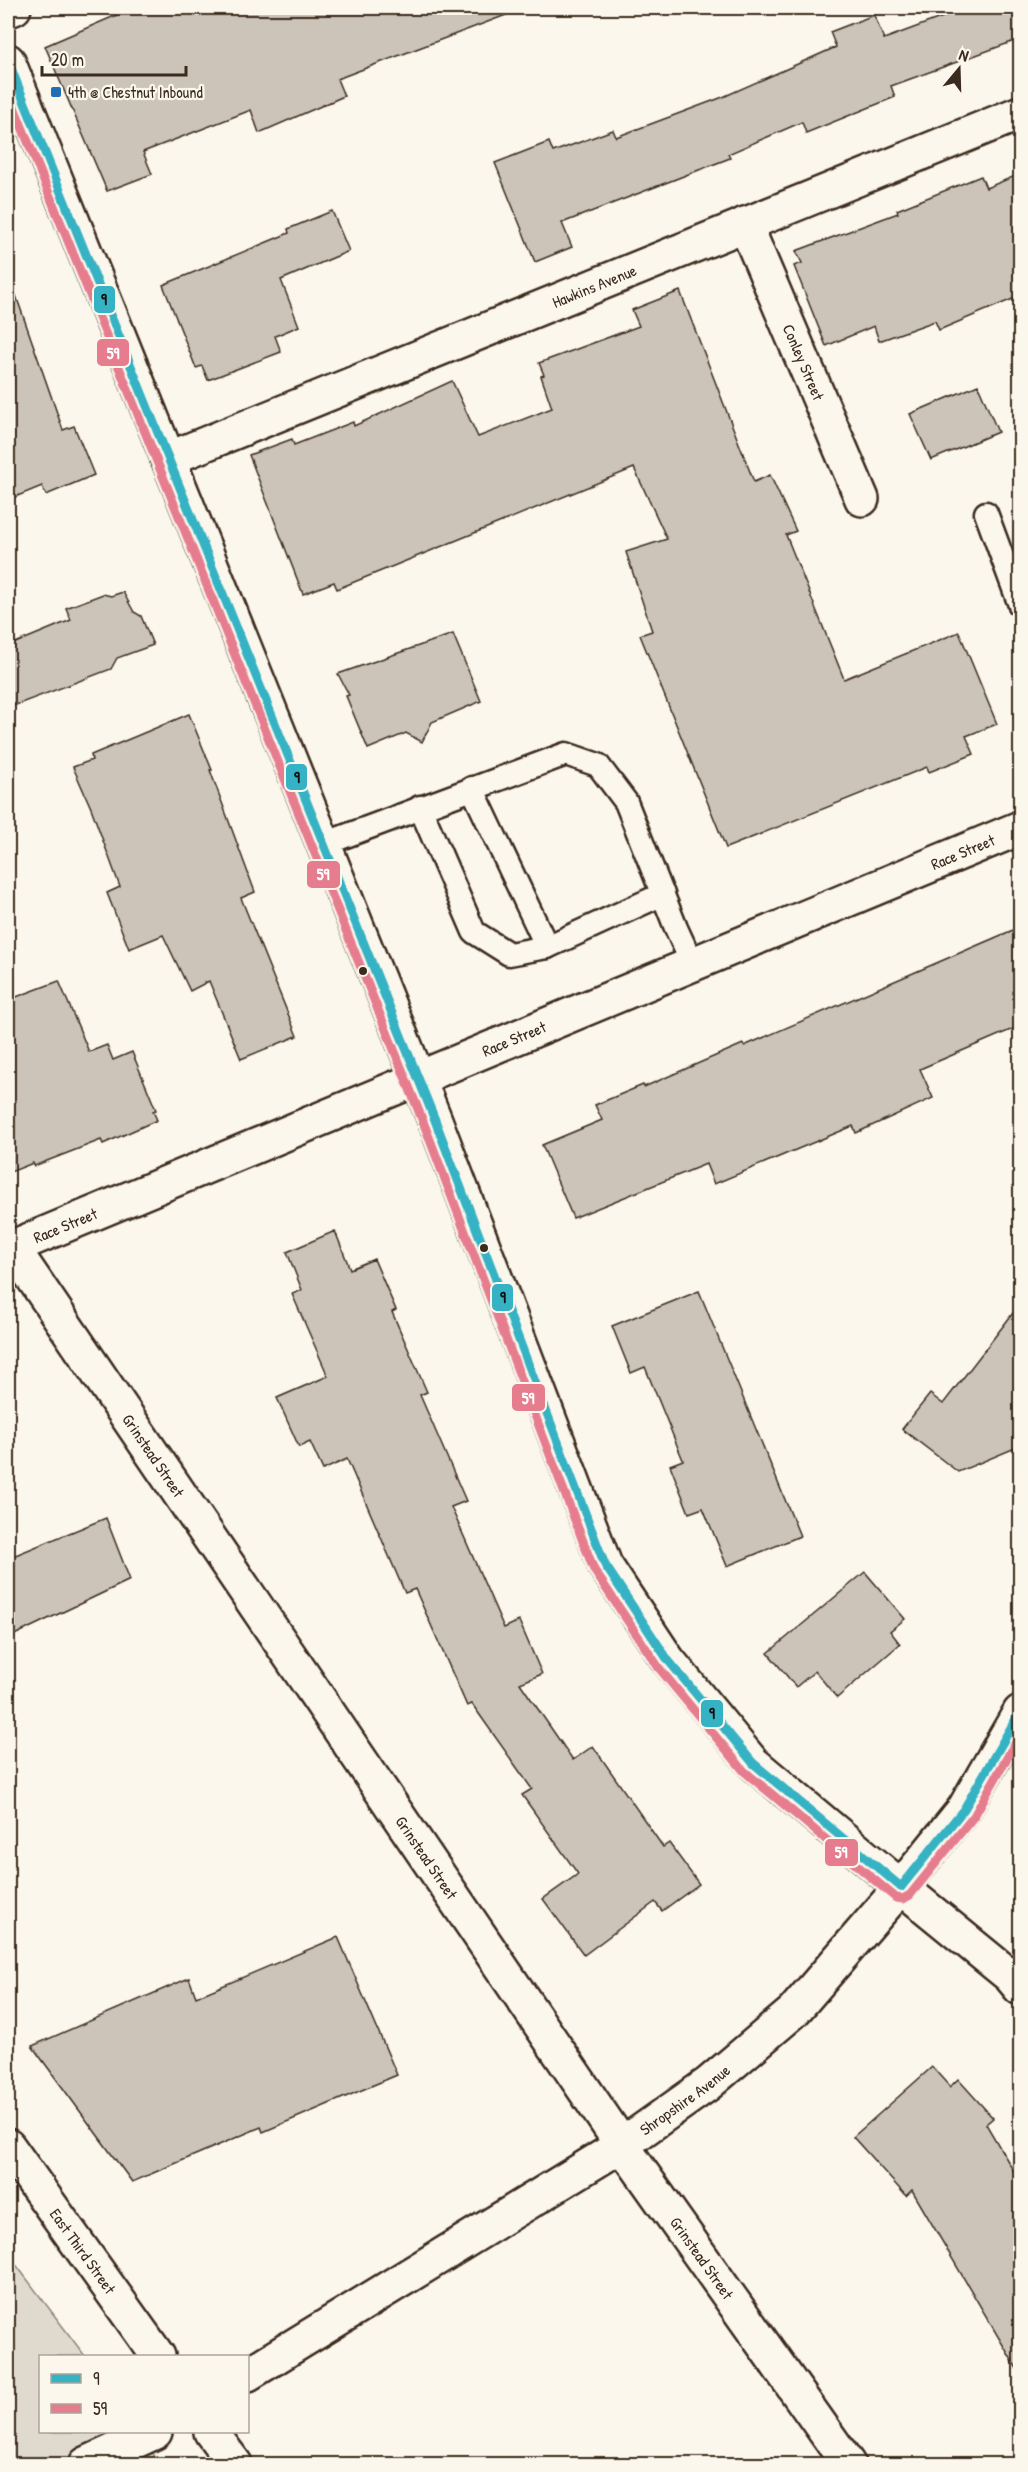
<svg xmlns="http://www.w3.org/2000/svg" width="1028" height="2472" font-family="'Patrick Hand',sans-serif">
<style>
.park{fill:#dfd9ce;stroke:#8d8276;stroke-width:1.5}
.building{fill:#ccc4b9;stroke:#3b2a1e;stroke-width:1.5}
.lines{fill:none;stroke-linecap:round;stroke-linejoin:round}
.service-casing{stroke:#3b2a1e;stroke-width:27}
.minor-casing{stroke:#3b2a1e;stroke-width:38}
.tertiary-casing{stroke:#3b2a1e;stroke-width:38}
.secondary-casing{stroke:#3b2a1e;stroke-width:38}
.service{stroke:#fbf7ec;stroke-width:22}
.minor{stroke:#fbf7ec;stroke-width:33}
.tertiary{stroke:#fbf7ec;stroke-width:33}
.secondary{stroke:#fbf7ec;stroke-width:33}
.bus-1-casing{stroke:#fbf7ec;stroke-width:14}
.bus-2-casing{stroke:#fbf7ec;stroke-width:14}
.bus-1{stroke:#35b2c4;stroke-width:9}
.bus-2{stroke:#e67d8f;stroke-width:9}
.poi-dot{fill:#1f6fb2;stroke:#fbf7ec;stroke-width:2}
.bus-dot{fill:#3b2a1e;stroke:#fbf7ec;stroke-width:2}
.labels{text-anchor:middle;stroke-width:4.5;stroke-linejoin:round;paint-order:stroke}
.poi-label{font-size:16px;fill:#3b2a1e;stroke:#fbf7ec;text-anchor:start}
.street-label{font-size:16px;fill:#3b2a1e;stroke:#fbf7ec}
.line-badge{stroke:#fbf7ec;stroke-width:2}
.badge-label{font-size:16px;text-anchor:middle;font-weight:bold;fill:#fff}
.pale-badge-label{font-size:16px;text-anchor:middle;font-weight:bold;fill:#111}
</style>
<rect width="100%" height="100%" fill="#fbf7ec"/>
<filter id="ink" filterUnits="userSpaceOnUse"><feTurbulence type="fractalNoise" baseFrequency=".0167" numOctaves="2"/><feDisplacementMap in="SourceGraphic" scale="12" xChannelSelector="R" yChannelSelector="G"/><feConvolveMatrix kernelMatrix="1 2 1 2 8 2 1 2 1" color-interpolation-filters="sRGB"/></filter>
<g filter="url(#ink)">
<!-- park -->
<path class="park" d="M8,2254l77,102h-45v76h101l18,32h-151z"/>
<!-- building -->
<g class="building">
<path d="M133,8h380l1,4 -177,67 7,17 -85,37 -8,-23 -108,42 9,22 -45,17 -62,-145z"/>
<path d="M967,8h53v31l-129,47 4,11 -89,36 -4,-11 -74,32 2,4 -168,65 10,24 -37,15 -40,-99 54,-21 4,10 60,-22 3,7 107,-40 113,-50 -6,-15 44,-17 10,24z"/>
<path d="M1020,174v122l-81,34 -4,-9 -56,20 -5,-15 -48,20 -32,-80 8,-3 -6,-12 102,-38 -1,-3 84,-34 5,12z"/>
<path d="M332,211l17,40 -68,29 18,46 -24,10 6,16 -73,28 -6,-14 -6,2 -33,-83 126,-52 -1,-4z"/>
<path d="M13,287l50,143 11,-4 20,49 -48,20 -4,-9 -34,14v-212z"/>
<path d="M680,291l74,191 16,-7 26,56 -10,4 58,144 115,-47 38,92 -31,12 8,18 -45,18 -2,-5 -201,81 -86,-213 12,-4 -26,-79 41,-13 -33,-71 -297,121 -3,-7 -31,12 -54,-139 43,-16 2,6 59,-23 1,4 98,-45 26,56 74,-29 -11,-32 3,-1 -5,-12 100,-37 -7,-16z"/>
<path d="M978,385l20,47 -67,28 -21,-46z"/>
<path d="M123,592l11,20 7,4 12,29 -36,13 -6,11 -103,39v-62l63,-26 -5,-12 37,-14 8,2z"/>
<path d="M453,634l28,67 -49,21 -10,20 -16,-9 -38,16 -22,-53 3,-1 -11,-21z"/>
<path d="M189,714l23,56h-2l45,122 -14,6 56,138 -56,23 -32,-78 -19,10 -27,-56 -34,14 -22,-56 13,-6 -29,-79 -18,-41 19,-7 -1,-5z"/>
<path d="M1020,927v99l-100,43 13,29 -77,35 -3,-7 -139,58 -8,-20 -133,54 -31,-73 60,-25 -7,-15 48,-20 1,2 99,-43 1,2z"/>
<path d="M59,981l30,71 18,-7 6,15 19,-8 24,58 -3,1 4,9 -54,24 -2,-4 -67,26 -1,-3 -25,10v-173z"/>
<path d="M335,1231l15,38 24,-10 22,51 -4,2 35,80 -7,3 46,106 -15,6 53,121 15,-7 23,53 -22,9 53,77 20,-14 70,101 6,-4 30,41 -37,27 -7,-9 -71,53 -41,-56 35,-25 -56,-79 10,-6 -60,-85 -5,2 -52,-117 -10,4 -58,-134 -24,11 -13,-28 -11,5 -22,-49 51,-22 -36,-82 10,-4 -15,-38z"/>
<path d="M699,1291l101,245 -73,30 -24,-58 -14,5 -19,-48 13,-5 -38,-93 -14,6 -19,-47z"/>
<path d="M1020,1304v142l-62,26 -56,-43 28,-35 13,10z"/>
<path d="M106,1518l24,62 -122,58v-80z"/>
<path d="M865,1572l40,47 -15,12 10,13 -63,54 -22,-27 -19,16 -28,-34z"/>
<path d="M338,1937l59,138 -134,57 -2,-5 -129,55 -100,-136 157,-68 7,19z"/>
<path d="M932,2067l18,20 8,-8 35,39 -7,6 34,58v192l-108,-184 -6,6 -53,-59z"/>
</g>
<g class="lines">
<!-- service casing -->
<g class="service-casing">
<g id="service">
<path d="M986,513l34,92"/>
<path d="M472,788l75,159 116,-53"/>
<path d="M420,807l54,125 35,22 38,-7"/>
<path d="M324,844l242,-90 32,11 28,37 50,126 16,35"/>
</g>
</g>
<!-- minor casing -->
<g class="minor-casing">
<g id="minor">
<path d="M8,10l6,-2"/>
<path id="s1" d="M745,224l117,275"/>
<path id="s2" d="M168,459l852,-346"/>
<path id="s3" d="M12,1247l610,898 226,319"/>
<path id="s4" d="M8,1249l1012,-421"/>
<path d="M901,1887l109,89 10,12"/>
</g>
</g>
<!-- tertiary casing -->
<g class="tertiary-casing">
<g id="tertiary">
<path d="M8,61l427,1059 170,445 63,95 85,103 148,124"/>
<path id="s5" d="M248,2374l374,-229 86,-61 85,-72 108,-125 63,-78 56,-97"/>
<path d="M86,2464l69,-32"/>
</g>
</g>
<!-- secondary casing -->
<g class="secondary-casing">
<g id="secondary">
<path id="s6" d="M8,2146l150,210"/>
<path d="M211,2432l24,32"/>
</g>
</g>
<!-- service -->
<use href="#service" class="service"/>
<!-- minor -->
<use href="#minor" class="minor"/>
<!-- tertiary -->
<use href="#tertiary" class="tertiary"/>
<!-- secondary -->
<use href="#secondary" class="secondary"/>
<!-- bus-1 casing -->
<g class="bus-1-casing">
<g id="bus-1">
<path d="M8,61l427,1059 170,445 63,95 85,103 148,124"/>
<path d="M901,1887l63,-78 56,-97"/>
</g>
</g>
<!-- bus-2 casing -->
<g class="bus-2-casing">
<path id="bus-2" d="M8,92l416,1032 170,446 65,98 85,103 152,127 7,1 7,-4 64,-79 46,-81"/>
</g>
<!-- bus-1 -->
<use href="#bus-1" class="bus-1"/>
<!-- bus-2 -->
<use href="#bus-2" class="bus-2"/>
</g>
</g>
<!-- markers -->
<rect class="poi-dot" x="50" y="86" width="12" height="12" rx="3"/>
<g class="bus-dot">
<circle cx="363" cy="971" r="5"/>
<circle cx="484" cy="1248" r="5"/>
</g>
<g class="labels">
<!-- poi labels -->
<g class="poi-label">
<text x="68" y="98">4th @ Chestnut Inbound</text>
</g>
<!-- street labels -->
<g class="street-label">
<text dy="6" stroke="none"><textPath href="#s2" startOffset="460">Hawkins Avenue</textPath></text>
<text dy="6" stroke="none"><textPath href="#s1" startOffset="150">Conley Street</textPath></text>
<text dy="6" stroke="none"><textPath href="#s4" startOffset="1034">Race Street</textPath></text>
<text dy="6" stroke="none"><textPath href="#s4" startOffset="548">Race Street</textPath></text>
<text dy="6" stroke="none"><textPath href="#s4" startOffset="62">Race Street</textPath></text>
<text dy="6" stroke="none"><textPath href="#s3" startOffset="252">Grinstead Street</textPath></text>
<text dy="6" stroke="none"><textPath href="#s3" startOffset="738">Grinstead Street</textPath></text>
<text dy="6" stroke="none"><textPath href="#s5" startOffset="516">Shropshire Avenue</textPath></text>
<text dy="6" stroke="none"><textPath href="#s6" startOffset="129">East Third Street</textPath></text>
<text dy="6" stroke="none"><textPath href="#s3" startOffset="1224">Grinstead Street</textPath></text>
</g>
</g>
<g class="line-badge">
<rect x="93" y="285" width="23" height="29" rx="6" fill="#35b2c4"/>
<rect x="96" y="338" width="34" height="29" rx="6" fill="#e67d8f"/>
<rect x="285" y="763" width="23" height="28" rx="6" fill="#35b2c4"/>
<rect x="306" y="860" width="35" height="29" rx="6" fill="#e67d8f"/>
<rect x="491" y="1283" width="23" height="29" rx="6" fill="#35b2c4"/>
<rect x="511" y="1383" width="35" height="29" rx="6" fill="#e67d8f"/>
<rect x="700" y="1699" width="24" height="29" rx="6" fill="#35b2c4"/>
<rect x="824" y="1838" width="35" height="29" rx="6" fill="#e67d8f"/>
</g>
<g class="badge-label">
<text x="113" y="359">59</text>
<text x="323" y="880">59</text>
<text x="528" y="1404">59</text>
<text x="841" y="1858">59</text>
</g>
<g class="pale-badge-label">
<text x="104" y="305">9</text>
<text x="297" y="783">9</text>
<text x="503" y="1303">9</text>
<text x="712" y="1719">9</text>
</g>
<!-- margin -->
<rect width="1028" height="2472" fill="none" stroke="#fbf7ec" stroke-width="30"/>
<rect x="15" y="15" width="998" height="2442" fill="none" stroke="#3b2a1e" stroke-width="2" filter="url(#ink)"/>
<!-- legend -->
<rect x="39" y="2355" width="210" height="78" fill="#fbf7ec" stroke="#aea59a" stroke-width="1.5"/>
<rect x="51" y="2374" width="30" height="9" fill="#35b2c4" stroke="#aea59a" stroke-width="1.5"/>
<text x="93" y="2385" font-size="18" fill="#3b2a1e">9</text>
<rect x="51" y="2404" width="30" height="9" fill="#e67d8f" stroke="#aea59a" stroke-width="1.5"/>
<text x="93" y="2415" font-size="18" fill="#3b2a1e">59</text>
<!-- north arrow -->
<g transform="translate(959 69) rotate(19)" stroke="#fbf7ec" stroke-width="4.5" paint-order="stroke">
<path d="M0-4.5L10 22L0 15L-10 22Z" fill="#3b2a1e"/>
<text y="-9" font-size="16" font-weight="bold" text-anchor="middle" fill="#3b2a1e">N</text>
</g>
<!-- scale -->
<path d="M42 66v9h144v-9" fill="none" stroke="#3b2a1e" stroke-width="3"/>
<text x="51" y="66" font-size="18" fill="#3b2a1e" stroke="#fbf7ec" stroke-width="4.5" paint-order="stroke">20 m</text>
</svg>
